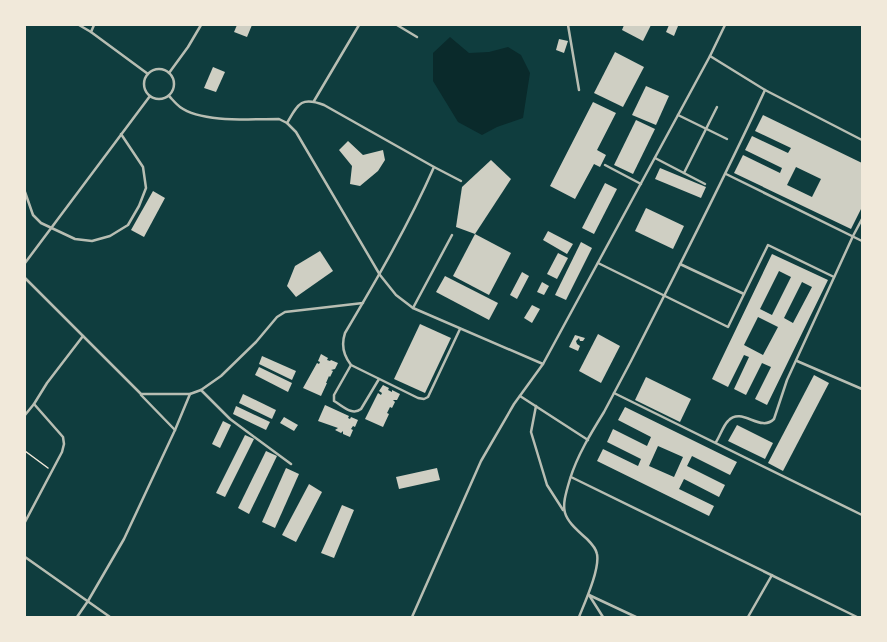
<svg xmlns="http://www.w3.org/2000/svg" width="887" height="642" font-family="Ubuntu,sans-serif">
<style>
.water{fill:#0a2a2b}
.building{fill:#cfcfc3;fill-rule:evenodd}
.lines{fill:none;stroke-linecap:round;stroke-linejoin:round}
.path{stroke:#f1e9da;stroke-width:1.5}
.service{stroke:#b8beb3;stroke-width:2.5}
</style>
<rect width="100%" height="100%" fill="#0f3d3e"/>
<!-- water -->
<path class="water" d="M450,37l19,16 20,-1 19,-5 13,8 9,18 -7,45 -26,9 -15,8 -24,-13 -25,-41v-28z"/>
<!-- building -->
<g class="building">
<path d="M237,25h15l-5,12 -13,-5z"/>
<path d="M624,25h27l-8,16 -21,-11z"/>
<path d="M669,25l9,1 -4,10 -8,-4z"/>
<path d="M559,39l9,2 -4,12 -8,-3z"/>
<path d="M615,52l29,15 -21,40 -29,-14z"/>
<path d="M213,67l12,5 -9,20 -12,-4z"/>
<path d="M646,86l23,10 -13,29 -24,-10z"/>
<path d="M593,102l23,11 -19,37 9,5 -6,12 -6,-3 -19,35 -25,-13z"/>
<path d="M763,115l99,48v44l-11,22 -117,-56 9,-18 37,18 2,-5 -37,-18 7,-14 36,17 3,-5 -36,-17zM796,167l25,12 -9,18 -25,-12z"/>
<path d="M636,120l19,9 -22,45 -19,-9z"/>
<path d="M348,141l15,14 20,-5 2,10 -7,11 -18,15 -10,-2 2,-18 -13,-16z"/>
<path d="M491,160l20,19 -36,55 -19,-7 6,-40z"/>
<path d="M660,168l46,19 -5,11 -46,-19z"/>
<path d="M605,183l12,6 -23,45 -12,-6z"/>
<path d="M153,191l12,7 -21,39 -13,-7z"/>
<path d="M646,208l38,18 -11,23 -38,-18z"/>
<path d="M548,231l25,13 -6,10 -24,-14z"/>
<path d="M475,234l36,19 -22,42 -36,-19z"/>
<path d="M581,242l11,6 -26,52 -11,-5z"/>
<path d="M320,251l13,20 -37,26 -9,-11 8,-20z"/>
<path d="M558,253l10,5 -11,21 -10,-5z"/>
<path d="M772,254l56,26 -61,125 -12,-6 16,-32 -9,-4 -16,32 -12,-6 15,-32 -5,-2 -16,32 -16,-8zM779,271l12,6 -19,38 -12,-6zM802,282l10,5 -19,36 -9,-5zM758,317l20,10 -15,28 -19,-10z"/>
<path d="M522,272l7,4 -12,23 -7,-4z"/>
<path d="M445,276l53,27 -9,17 -53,-28z"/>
<path d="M542,282l7,4 -5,9 -7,-3z"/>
<path d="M532,305l8,4 -8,14 -8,-5z"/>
<path d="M420,324l31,14 -26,55 -31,-14z"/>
<path d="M598,334l22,12 -19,37 -22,-12z"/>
<path d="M575,335l10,3 -2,3h-3l-1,-3 -3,3 1,3 3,2 -2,5 -9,-4z"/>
<path d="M321,354l7,4 -1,2 3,1 1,-1 7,3 -3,6 -4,1 2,1 -3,6 -1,-1 -3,7h1l-6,13 -18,-8 14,-25 2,1 1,-2 -2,-1z"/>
<path d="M262,356l34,15 -4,9 -33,-16z"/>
<path d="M259,367l33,16 -4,9 -33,-17z"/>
<path d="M814,375l15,8 -46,88 -15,-8z"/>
<path d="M646,377l45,22 -11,23 -45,-22z"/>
<path d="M383,385l6,3 -1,2 4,2v-2l8,4 -3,6h-4l2,2 -3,6 -2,-1 -3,6 2,1 -6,13 -18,-8 13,-26 3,2 1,-2 -3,-2z"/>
<path d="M243,394l33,16 -4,9 -33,-16z"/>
<path d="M325,405l24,11 -1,2 2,1 1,-2 7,3 -3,7 -2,-1 -2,3 2,1 -3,7 -7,-3v-3l-2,2 -6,-3 3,-2 -20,-7z"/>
<path d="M236,406l34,16 -4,8 -33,-16z"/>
<path d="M625,407l112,55 -7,13 -38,-19 -5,10 38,19 -6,12 -35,-18 -5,10 35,17 -5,10 -112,-55 6,-12 35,17 3,-7 -34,-17 6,-13 34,17 4,-9 -33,-17zM658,446l25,11 -9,20 -25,-11z"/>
<path d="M284,417l14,8 -4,6 -14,-8z"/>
<path d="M223,421l8,4 -11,23 -8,-4z"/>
<path d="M737,425l36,18 -8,16 -37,-18z"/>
<path d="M245,435l9,4 -29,58 -9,-4z"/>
<path d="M266,451l11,5 -28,58 -11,-6z"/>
<path d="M286,468l13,6 -24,54 -13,-6z"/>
<path d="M437,468l3,12 -41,9 -3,-12z"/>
<path d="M309,484l13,8 -26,50 -14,-7z"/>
<path d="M342,505l12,5 -20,48 -13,-5z"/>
</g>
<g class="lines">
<!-- path -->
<path class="path" d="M25,451l23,17"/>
<!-- service -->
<g class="service">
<path d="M79,25l12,7 57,42"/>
<path d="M397,25l20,12"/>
<path d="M568,25l11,65"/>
<path d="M91,32l3,-7"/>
<path d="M710,56l55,34 97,50"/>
<circle cx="159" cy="84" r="15"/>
<path d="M169,73l19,-26 13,-22"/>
<path d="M169,96c3,3 7,8 11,11 22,16 72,12 99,12l8,4 9,9 84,143 16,20 17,13 130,56"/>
<path d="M314,101l45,-76"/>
<path d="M678,115l49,24"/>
<path d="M287,123c11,-19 14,-27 37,-18l110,62c-25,57 -57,112 -89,166 -4,12 -2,22 6,32l67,33 6,1 4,-2 32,-68"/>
<path d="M655,158l50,26"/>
<path d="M605,165l36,19"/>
<path d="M434,167l27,14"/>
<path d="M684,173l33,-66"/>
<path d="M726,174l136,67"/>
<path d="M25,192l8,23 8,8 34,16 17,2 18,-5 18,-11 11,-19 7,-18 -3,-21 -22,-33"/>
<path d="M25,263l125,-167"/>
<path d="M598,263l130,64 16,-33 -64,-30"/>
<path d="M25,278l116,116h49l11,-4 20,-14 35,-34 21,-25 8,-5 78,-9"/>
<path d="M744,294l24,-49 66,32"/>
<path d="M413,308l39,-73"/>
<path d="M797,361l65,28"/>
<path d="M351,365l-17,30v6c9,5 18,15 27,8l18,-30"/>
<path d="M201,390l29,29 61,45"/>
<path d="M614,393l248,122"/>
<path d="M141,395l34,35"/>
<path d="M520,396l68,44"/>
<path d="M536,406l-5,26 16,53 16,25"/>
<path d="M25,415l9,-11 13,-21 36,-47"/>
<path d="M716,442c4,-6 7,-16 12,-21 14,-15 32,12 46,-2l13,-39 66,-144 9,-17"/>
<path d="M571,477l286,140"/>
<path d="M25,522l37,-70 2,-8 -1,-7 -29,-33"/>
<path d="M25,557l85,60"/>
<path d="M589,595l47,22"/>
<path d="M589,595l14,22"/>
<path d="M77,617l11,-16 36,-62 51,-109 15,-36"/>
<path d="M412,617l69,-156 33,-57 29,-40 167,-308 15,-31"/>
<path d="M579,617c6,-15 21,-48 18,-63 -1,-6 -6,-11 -10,-15 -26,-23 -27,-27 -17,-60 7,-23 21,-46 34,-67 9,-17 18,-34 27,-51 46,-90 92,-180 134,-271"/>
<path d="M748,617l24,-42"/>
</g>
</g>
<!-- border -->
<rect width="887" height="642" fill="none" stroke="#f1e9da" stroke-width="52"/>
</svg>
